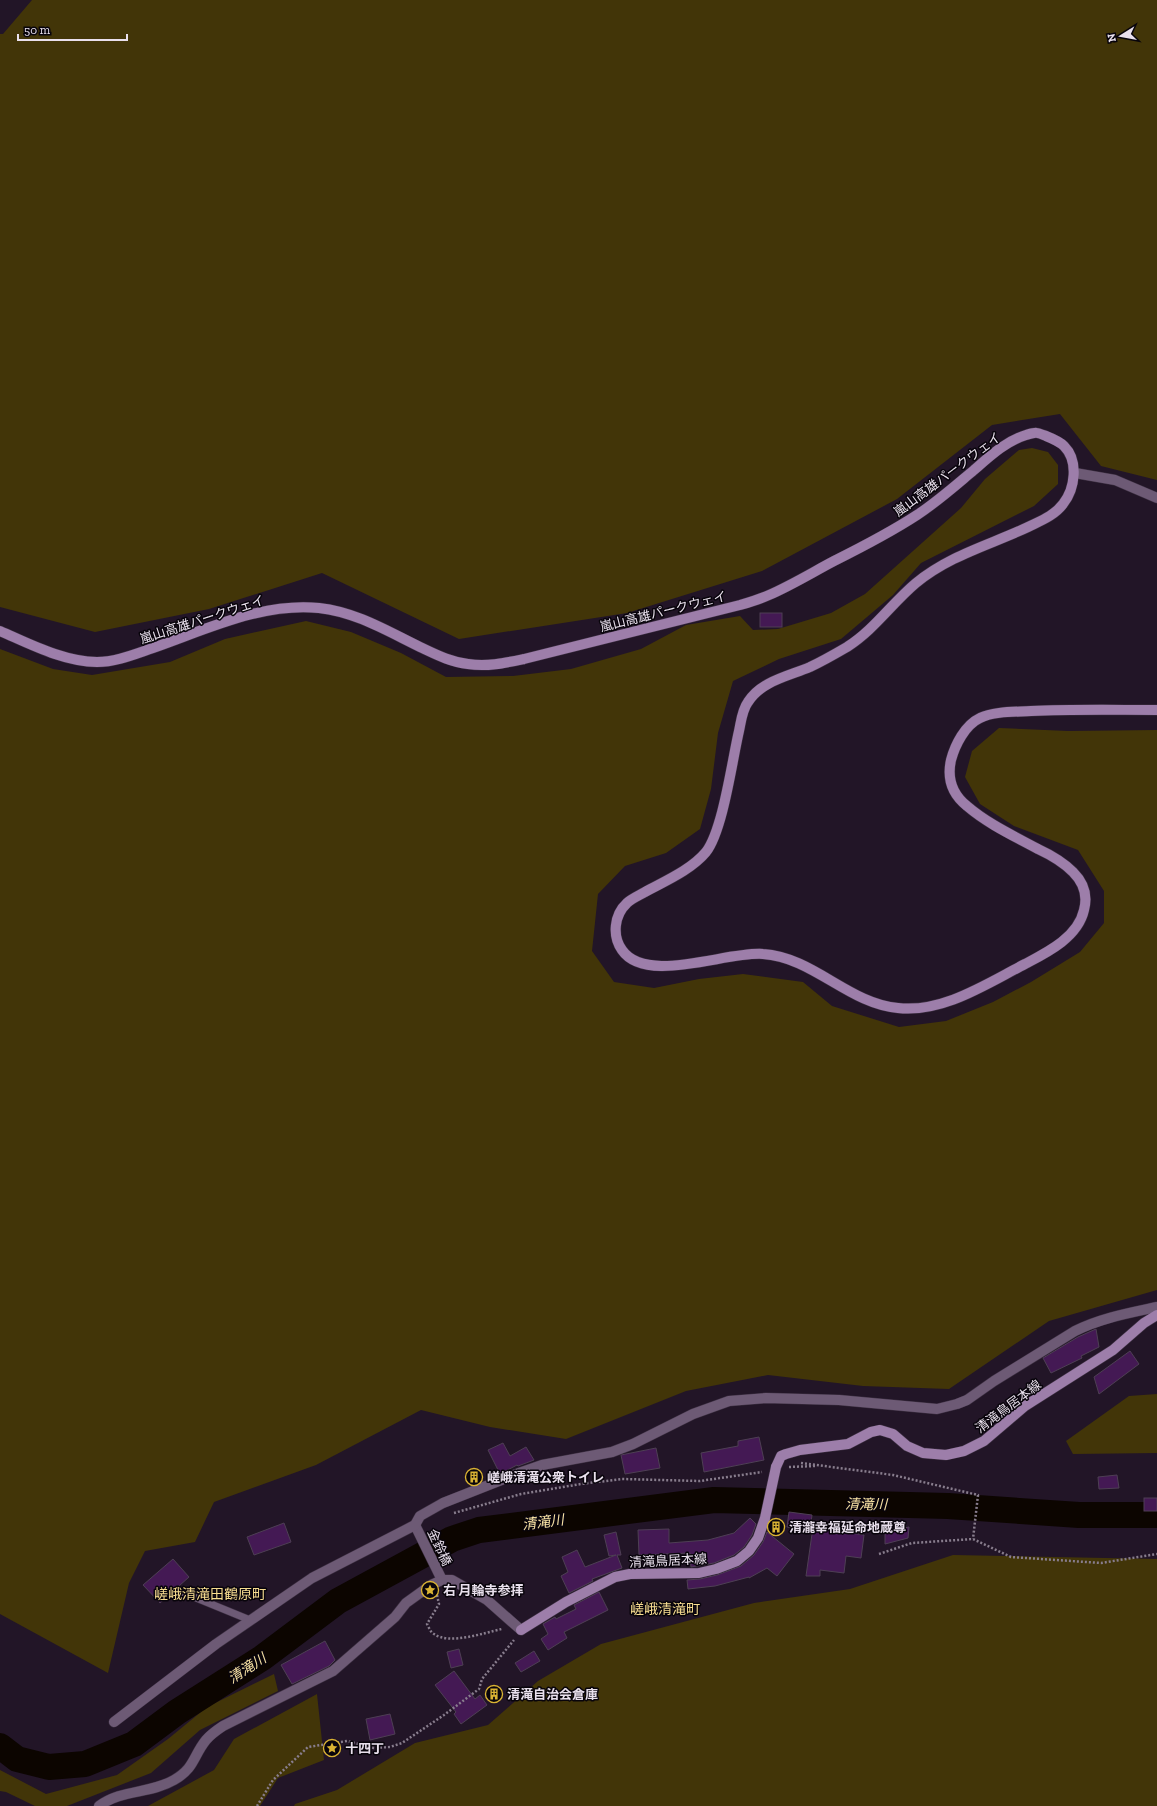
<svg xmlns="http://www.w3.org/2000/svg" width="1157" height="1806" font-family="'Zilla Slab','Noto Sans JP',serif">
<style>
.green{fill:#423508}
.lines{fill:none;stroke-linecap:round;stroke-linejoin:round}
.river{stroke:#0c0500;stroke-width:26}
.building{fill:#441954;stroke:#4e3f54}
.lane-casing{stroke:#3e3143;stroke-width:8}
.street-casing{stroke:#3e3143;stroke-width:11}
.secondary-casing{stroke:#3e3143;stroke-width:11}
.path{stroke:#887d8d;stroke-width:2.5;stroke-dasharray:2 2;stroke-linecap:butt}
.lane{stroke:#6d5a75;stroke-width:7}
.street{stroke:#6d5a75;stroke-width:10}
.secondary{stroke:#9d7eaa;stroke-width:10}
.secondary-bridge-casing{stroke:#3e3143;stroke-width:11;stroke-linecap:butt}
.secondary-bridge{stroke:#9d7eaa;stroke-width:10}
.labels{text-anchor:middle;stroke-width:3;stroke-linejoin:round;paint-order:stroke}
.street-label{font-size:13px;fill:#e9e0ed;stroke:#08040b}
.poi-label{font-size:13px;font-weight:bold;fill:#e9e0ed;stroke:#08040b;text-anchor:start}
.water-label{font-size:14px;font-style:italic;fill:#f9e3a5;stroke:#08040b}
.neighbourhood-label{font-size:14px;fill:#f8dd91;stroke:#08040b}
</style>
<rect width="100%" height="100%" fill="#221527"/>
<!-- green -->
<g class="green">
<path d="M32,0h1125v480l-56,-14 -41,-52 -68,11 -95,74 -135,72 -135,42 -168,26 -137,-66 -113,36 -114,23 -95,-25v-573h3z"/>
<path d="M1032,448l16,4 10,13v19l-24,22 -113,57 -28,32 -52,44 -62,20 -46,22 -15,52 -7,56 -11,40 -34,24 -41,13 -27,28 -6,57 22,31 40,6 45,-9 44,-5 60,8 29,24 67,21 47,-6 47,-19 38,-20 49,-30 24,-29v-32l-26,-41 -64,-24 -34,-22 -15,-27 7,-26 27,-23 69,3 89,-1v560l-108,31 -100,68 -86,-3 -95,-11 -82,16 -120,48 -76,-12 -69,-17 -105,55 -102,37 -19,40 -50,9 -16,32 -21,90 -108,-59v-965l53,20 39,6 78,-13 55,-23 81,-18 45,11 50,21 45,24 67,-1 58,-7 70,-20 45,-24 54,-9 13,14 25,-1 53,-16 34,-19 96,-86 24,-29 34,-29z"/>
<path d="M1157,1394v59l-84,1 -7,-13 63,-45z"/>
<path d="M953,1555l204,4v247h-863l1,-2 42,-14 78,-47 73,-18 50,-44 63,-37 153,-41 96,-14z"/>
<path d="M274,1674l4,17 -78,39 -49,43 -84,33h-32l-29,-14 -6,-1v-21l46,24 71,-19 51,-36 39,-32z"/>
<path d="M317,1694l7,66 -46,18 -18,28h-112l66,-36 20,-31z"/>
</g>
<g class="lines">
<!-- river -->
<path class="river" d="M0,1746l17,13 32,8 36,-3 49,-20 43,-32 85,-54 76,-57 114,-62 27,-9 235,-30 234,6 131,9h78"/>
</g>
<!-- building -->
<g class="building">
<rect x="760" y="613" width="22" height="14"/>
<path d="M1096,1329l3,18 -18,9 1,2 -31,15 -8,-15 35,-21z"/>
<path d="M1130,1351l9,13 -40,30 -5,-17z"/>
<path d="M759,1437l5,23 -60,12 -3,-19 37,-7v-5z"/>
<path d="M503,1443l7,13 16,-9 8,13 -16,6 -1,-1 -17,9 -12,-24z"/>
<path d="M656,1448l4,20 -35,6 -4,-19z"/>
<path d="M1117,1475l2,13 -20,1 -1,-12z"/>
<rect x="1144" y="1498" width="13" height="13"/>
<path d="M789,1512l23,3 -2,15 -23,-3z"/>
<path d="M750,1518l6,6 -4,11 -8,12 -10,8 -20,8 -23,4 -1,-14 -51,2 -1,-25 31,-1v14l39,-3 26,-7z"/>
<path d="M284,1523l7,19 -37,13 -7,-18z"/>
<path d="M813,1527l51,8 -3,23 -15,-2 -2,17 -24,-3v6h-14z"/>
<path d="M909,1527l-1,11 -23,6v-12z"/>
<path d="M616,1532l5,23h-4l5,13 -30,11 1,2 -24,12 -8,-17 7,-4 -6,-15 15,-7 8,17 31,-12 -7,1 -5,-21z"/>
<path d="M767,1532l27,22 -17,22 -10,-8 -18,10v-1l-34,9 -27,3 -1,-9 13,-1 17,-4 24,-9 13,-11 9,-13z"/>
<path d="M173,1559l16,18 -29,26 -17,-18z"/>
<path d="M599,1592l9,18 -44,22 3,6 -19,12 -7,-11 7,-5 -5,-10 12,-7 1,2 20,-10 -2,-4z"/>
<path d="M325,1641l10,19 -6,6 -37,18 -11,-19z"/>
<path d="M459,1649l4,16 -12,3 -4,-16z"/>
<path d="M534,1651l6,10 -19,11 -6,-9z"/>
<path d="M454,1671l21,28 5,-4 7,10 -26,19 -7,-10 2,-2 -21,-27z"/>
<path d="M390,1714l5,20 -25,6 -4,-21z"/>
</g>
<g class="lines">
<!-- lane casing -->
<g class="lane-casing">
<path id="lane" d="M184,1593l66,27"/>
</g>
<!-- street casing -->
<g class="street-casing">
<g id="street">
<path d="M1075,473l40,7 42,18"/>
<path d="M415,1525l27,55"/>
<path d="M114,1722l102,-78 96,-66 103,-53 5,-9 23,-13 76,-30 23,-8 70,-13 21,-8 60,-30 36,-13 37,-3 73,2 98,9 20,-5 10,-4 27,-19 81,-50c26,-13 54,-18 82,-24"/>
<path d="M99,1806c23,-17 51,-12 75,-26 21,-12 19,-24 32,-40 5,-6 11,-10 17,-14l110,-55 62,-54 11,-14 25,-18 11,-5h10l35,20 34,30"/>
</g>
</g>
<!-- secondary casing -->
<g class="secondary-casing">
<g id="secondary">
<path d="M0,631c30,13 64,31 97,31 19,0 38,-8 56,-14 52,-18 109,-46 166,-40 37,4 68,23 101,39 15,7 30,15 48,17 19,3 37,-1 56,-5l216,-54c10,-3 20,-6 29,-10 23,-10 44,-23 65,-34 28,-14 57,-29 83,-46 20,-13 39,-30 57,-45 16,-14 32,-29 52,-35 11,-3 10,-3 20,1 5,2 15,7 18,10 15,15 11,43 -1,58 -9,12 -23,17 -35,23 -38,18 -78,28 -112,56 -24,20 -42,47 -69,64 -12,7 -24,14 -37,20 -21,9 -49,14 -62,35 -6,8 -7,20 -9,29 -7,30 -16,99 -33,121 -15,18 -41,29 -61,40 -5,3 -14,7 -18,11 -13,12 -15,33 -5,47 24,35 105,1 141,4 50,3 86,50 135,54 45,5 88,-24 127,-44 23,-12 53,-27 59,-54 4,-15 -1,-28 -11,-38 -10,-10 -22,-17 -35,-23 -24,-13 -50,-25 -71,-43 -15,-12 -20,-28 -16,-46 4,-15 14,-35 29,-42 14,-7 36,-6 51,-7 42,-2 84,-1 126,-1"/>
<path d="M776,1467l5,-11 5,-2 14,-4 48,-6 23,-12 9,-2 13,4 14,12 16,7 23,2 18,-4 20,-10 41,-35 88,-56 31,-27 13,-8"/>
<path d="M521,1630l45,-28 49,-25 15,-3 69,-1 17,-4 21,-8 12,-10 9,-13 7,-20"/>
</g>
</g>
<!-- path -->
<g class="path">
<path d="M801,1463l92,12 85,20 -5,44"/>
<path d="M789,1467l26,-1"/>
<path d="M454,1513l67,-19 60,-10 41,-5 78,2 62,-9"/>
<path d="M879,1554l33,-11 61,-4 38,18 90,6 56,-9"/>
<path d="M437,1595l2,9 -12,20c2,3 3,8 7,10 16,11 49,-1 68,-5"/>
<path d="M257,1806l16,-26 35,-33 39,-6 27,7 16,-1 12,-4 42,-28 35,-26 3,-10 32,-39"/>
</g>
<!-- lane -->
<use href="#lane" class="lane"/>
<!-- street -->
<use href="#street" class="street"/>
<!-- secondary -->
<use href="#secondary" class="secondary"/>
<!-- secondary-bridge casing -->
<g class="secondary-bridge-casing">
<path id="secondary-bridge" d="M765,1518l11,-51"/>
</g>
<!-- secondary-bridge -->
<use href="#secondary-bridge" class="secondary-bridge"/>
</g>
<!-- icons -->
<defs>
<g id="building-ring" transform="scale(0.9)"><circle r="9.5" fill="#08040b" stroke="#dab333" stroke-width="1.5"/><path d="M-4-6H4V6H1V3H-1V6H-4ZM-2.5-4.3h1.7v1.8h-1.7ZM.8-4.3h1.7v1.8H.8ZM-2.5-1h1.7V.8h-1.7ZM.8-1h1.7V.8H.8Z" fill="#dab333"/></g>
<g id="sight-ring" transform="scale(0.9)"><circle r="9.5" fill="#08040b" stroke="#dab333" stroke-width="1.5"/><path d="M0-6L1.8-2.2L6-1.7L2.9 1.2L3.7 5.4L0 3.3L-3.7 5.4L-2.9 1.2L-6-1.7L-1.8-2.2Z" fill="#dab333"/></g>
</defs>
<g fill-rule="evenodd">
<use href="#building-ring" x="474" y="1477"/>
<use href="#building-ring" x="776" y="1527"/>
<use href="#sight-ring" x="430" y="1590"/>
<use href="#building-ring" x="494" y="1694"/>
<use href="#sight-ring" x="332" y="1748"/>
</g>
<g class="labels">
<!-- street labels -->
<g class="street-label">
<text transform="translate(947 474) rotate(-37)" y="5">嵐山高雄パークウェイ</text>
<text transform="translate(663 611) rotate(-14)" y="5">嵐山高雄パークウェイ</text>
<text transform="translate(202 619) rotate(-18)" y="5">嵐山高雄パークウェイ</text>
<text transform="translate(1008 1406) rotate(-37)" y="5">清滝鳥居本線</text>
<text transform="translate(440 1547) rotate(65)" y="5">金鈴橋</text>
<text transform="translate(668 1560) rotate(-3)" y="5">清滝鳥居本線</text>
</g>
<!-- poi labels -->
<g class="poi-label">
<text x="487" y="1482">嵯峨清滝公衆トイレ</text>
<text x="789" y="1532">清瀧幸福延命地蔵尊</text>
<text x="443" y="1595">右 月輪寺参拝</text>
<text x="507" y="1699">清滝自治会倉庫</text>
<text x="345" y="1753">十四丁</text>
</g>
<!-- water labels -->
<g class="water-label">
<text transform="translate(866 1504) rotate(1)" y="5">清滝川</text>
<text transform="translate(543 1522) rotate(-7)" y="5">清滝川</text>
<text transform="translate(247 1668) rotate(-33)" y="5">清滝川</text>
</g>
<!-- neighbourhood labels -->
<g class="neighbourhood-label">
<text x="210" y="1599">嵯峨清滝田鶴原町</text>
<text x="665" y="1614">嵯峨清滝町</text>
</g>
</g>
<!-- north arrow -->
<g transform="translate(1121 36) rotate(259)" stroke="#08040b" stroke-width="3" paint-order="stroke">
<path d="M0-3L7 15L0 10L-7 15Z" fill="#e9e0ed"/>
<text y="-6" font-size="11" font-weight="bold" text-anchor="middle" fill="#e9e0ed">N</text>
</g>
<!-- scale -->
<path d="M18 34v6h109v-6" fill="none" stroke="#e9e0ed" stroke-width="2"/>
<text x="24" y="34" font-size="12" fill="#e9e0ed" stroke="#08040b" stroke-width="3" paint-order="stroke">50 m</text>
</svg>
